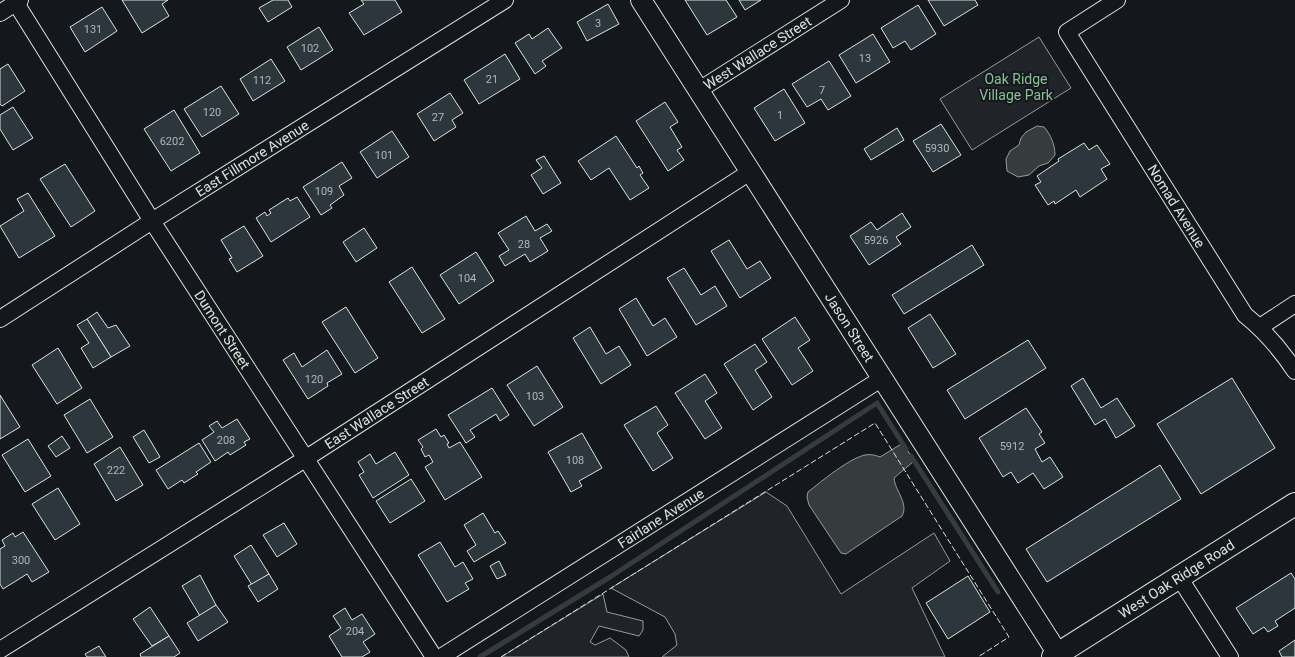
<svg xmlns="http://www.w3.org/2000/svg" width="1295" height="657" font-family="Roboto,sans-serif">
<style>
.green{fill:#202428;stroke:#939e99}
.water{fill:#363b3e;stroke:#939e99}
.lines{fill:none;stroke-linecap:round;stroke-linejoin:round}
.stream{stroke:#363b3e;stroke-width:5}
.building{fill:#2c363c;stroke:#d8e6dc}
.minor-casing{stroke:#d8e6dc;stroke-width:18}
.tertiary-casing{stroke:#d8e6dc;stroke-width:22}
.secondary-casing{stroke:#d8e6dc;stroke-width:24}
.minor{stroke:#14181c;stroke-width:16}
.tertiary{stroke:#14181c;stroke-width:20}
.secondary{stroke:#14181c;stroke-width:22}
.fence{stroke:#d8e6dc;stroke-width:1;stroke-dasharray:6 2.5;stroke-linecap:butt}
.labels{text-anchor:middle;stroke-width:4;stroke-linejoin:round;paint-order:stroke}
.number-label{font-size:11px;fill:#adbab4}
.street-label{font-size:14px;fill:#d8e6dc;stroke:#14181c}
.park-label{font-size:14px;fill:#8ac095;stroke:#14181c}
</style>
<rect width="100%" height="100%" fill="#14181c"/>
<!-- green -->
<g class="green">
<path d="M1039,37l32,51 -99,62 -32,-51z"/>
<path d="M766,492l21,14 54,88 93,-61 16,28 -38,27 33,69h-283l15,-12 -2,-11 -10,-17 -54,-29z"/>
<path d="M603,594l4,18 36,9v9l-4,6 -40,-10 -9,16 5,3 15,-7 16,12 3,7h-128z"/>
</g>
<!-- water -->
<g class="water">
<path d="M1037,126l7,1c7,8 11,18 11,28l-7,8 -9,3 -10,9 -11,2 -11,-6 -1,-12 4,-8 9,-6 2,-7 5,-6z"/>
<path d="M903,443l11,18 -20,17c1,13 15,25 8,38l-49,33 -7,5 -5,-1 -32,-48 -2,-8 1,-5c14,-11 40,-33 57,-37 6,-1 10,0 15,2z"/>
</g>
<g class="lines">
<!-- stream -->
<g class="stream">
<path d="M911,456l87,136"/>
<path d="M480,657l130,-80 267,-174 29,46"/>
</g>
</g>
<!-- building -->
<g class="building">
<path d="M122,0h46l-6,4 7,12 -27,17z"/>
<path d="M273,0h15l4,7 -24,15 -9,-14z"/>
<path d="M361,0h34l7,12 -38,23 -15,-22 15,-9z"/>
<path d="M685,0h41l11,17 -30,18z"/>
<path d="M739,0h22l-16,10z"/>
<path d="M928,0h47l3,5 -34,21z"/>
<path d="M608,4l11,20 -32,17 -10,-19z"/>
<path d="M918,5l18,29 -25,16 -6,-9 -12,7 -12,-20z"/>
<path d="M102,7l15,24 -32,21 -15,-25z"/>
<path d="M319,27l14,23 -32,20 -14,-23z"/>
<path d="M548,28l14,20 -20,13 4,5 -11,8 -20,-31 14,-9 3,5z"/>
<path d="M873,34l17,28 -34,21 -17,-28z"/>
<path d="M505,54l15,25 -41,25 -15,-24z"/>
<path d="M271,59l14,22 -32,20 -13,-22z"/>
<path d="M829,61l22,35 -23,14 -7,-11 -14,8 -15,-23z"/>
<path d="M8,64l17,27 -23,15 -2,-2v-35z"/>
<path d="M221,86l18,28 -37,23 -18,-28z"/>
<path d="M784,89l21,34 -30,18 -21,-33z"/>
<path d="M450,93l13,20 -11,7 4,7 -22,14 -17,-27z"/>
<path d="M665,102l13,20 -8,5 12,20 -5,3 7,10 -16,11 -32,-50z"/>
<path d="M13,107l20,31 -20,12 -13,-21v-14z"/>
<path d="M174,110l26,43 -29,18 -27,-42z"/>
<path d="M941,124l20,31 -28,17 -20,-31z"/>
<path d="M897,128l7,12 -33,20 -7,-11z"/>
<path d="M392,131l17,26 -32,21 -17,-26z"/>
<path d="M616,136l21,32 2,-2 4,7 -3,2 9,13 -19,12 -21,-32 -18,12 -13,-19z"/>
<path d="M1084,143l5,7 8,-5 13,19 -9,5 6,10 -27,18 -4,-7 -21,14 -1,-3 -6,4 -13,-20 6,-3 -4,-6 22,-15 -1,-2z"/>
<path d="M544,156l17,27 -18,11 -12,-19 11,-7 -6,-8z"/>
<path d="M342,162l10,16 -13,8 5,9 -14,10 2,3 -11,7 -18,-28z"/>
<path d="M65,164l30,47 -24,16 -31,-48z"/>
<path d="M28,193l27,43 -36,22 -19,-32 24,-15 -7,-12z"/>
<path d="M297,197l13,20 -39,25 -15,-24 9,-6 2,4 4,-3 -2,-3 19,-12 2,3z"/>
<path d="M902,213l9,14 -15,10 5,7 -32,21 -19,-29 21,-14 6,8z"/>
<path d="M526,216l9,15 12,-7 5,7 -12,7 8,13 -18,11 -5,-8 -20,12 -6,-10 10,-6 -11,-17z"/>
<path d="M244,226l19,30 -26,16 -8,-13 3,-1 -11,-18z"/>
<path d="M364,228l13,20 -21,14 -13,-20z"/>
<path d="M729,240l18,29 13,-8 11,17 -31,20 -29,-47z"/>
<path d="M972,245l12,20 -80,49 -12,-19z"/>
<path d="M476,252l18,29 -35,23 -19,-29z"/>
<path d="M412,267l33,52 -23,14 -33,-51z"/>
<path d="M684,268l17,27 14,-9 12,20 -31,19 -29,-47z"/>
<path d="M636,298l17,28 12,-8 12,19 -30,19 -28,-47z"/>
<path d="M346,307l32,51 -23,15 -33,-51z"/>
<path d="M97,312l11,16 8,-3 14,21 -19,11 -24,-38z"/>
<path d="M930,314l26,40 -23,14 -25,-40z"/>
<path d="M795,317l15,23 -12,8 15,23 -21,14 -30,-46z"/>
<path d="M87,319l24,38 -18,11 -12,-20 8,-5 -12,-18z"/>
<path d="M590,327l16,27 13,-8 12,19 -30,19 -28,-46z"/>
<path d="M1028,340l18,28 -81,51 -18,-29z"/>
<path d="M755,344l12,18 -12,8 17,27 -19,13 -29,-46z"/>
<path d="M58,348l24,40 -25,16 -25,-39z"/>
<path d="M327,350l15,24 -15,9 1,3 -20,13 -25,-39 11,-7 8,14z"/>
<path d="M537,366l26,41 -29,19 -27,-41z"/>
<path d="M705,374l12,19 -12,8 17,27 -17,11 -30,-46z"/>
<path d="M1083,378l18,30 16,-10 18,28 -19,12 -11,-19 -10,6 -24,-39z"/>
<path d="M1232,378l43,70 -74,46 -44,-70z"/>
<path d="M492,388l17,27 -9,6 -4,-7 -26,16 5,7 -9,6 -18,-28z"/>
<path d="M0,395l20,32 -20,12z"/>
<path d="M90,399l23,38 -26,16 -23,-38z"/>
<path d="M656,406l12,19 -11,8 16,25 -20,13 -29,-46z"/>
<path d="M1026,408l16,24 -3,2 6,9 -10,6 7,13 8,-5 13,20 -19,12 -11,-16 -15,10 -7,-11 -8,5 -24,-39z"/>
<path d="M237,419l13,20 -6,3 2,3 -16,10 -2,-3 -13,9 -13,-21 12,-8 -5,-6 8,-5 5,7z"/>
<path d="M436,429l5,8 3,-2 5,8 -2,1 2,4 11,-6 22,35 -37,23 -20,-33 8,-5 -4,-7 -4,2 -4,-8 2,-2 -5,-7z"/>
<path d="M144,430l16,27 -11,6 -16,-26z"/>
<path d="M582,433l20,35 -23,13 3,5 -11,6 -23,-40z"/>
<path d="M62,436l8,12 -14,9 -8,-11z"/>
<path d="M28,439l23,37 -26,16 -23,-37z"/>
<path d="M199,443l12,19 -15,10 2,2 -14,9 -2,-3 -14,9 -12,-19z"/>
<path d="M120,447l23,38 -27,16 -22,-37z"/>
<path d="M395,452l14,23 -36,23 -14,-23 5,-3 -6,-10 12,-8 6,10z"/>
<path d="M1160,465l21,34 -134,83 -21,-33z"/>
<path d="M411,479l14,22 -35,22 -14,-22z"/>
<path d="M58,488l22,36 -25,16 -23,-36z"/>
<path d="M483,513l12,20 3,-2 8,12 -32,19 -7,-11 9,-6 -12,-20z"/>
<path d="M284,523l13,21 -20,13 -14,-22z"/>
<path d="M23,532l26,40 -17,10 -5,-8 -24,15 -3,-5v-35l5,-3 -3,-6 11,-7 2,4z"/>
<path d="M440,542l15,25 8,-5 10,17 -8,4 4,6 -22,13 -29,-47z"/>
<path d="M251,545l18,29 -17,11 -18,-29z"/>
<path d="M499,561l7,14 -9,4 -7,-13z"/>
<path d="M1291,573l4,6v29l-20,13 3,5 -10,6 -4,-5 -11,7 -17,-26z"/>
<path d="M269,574l9,15 -20,13 -10,-16z"/>
<path d="M200,575l16,30 -16,11 -18,-30z"/>
<path d="M968,576l22,36 -42,27 -22,-36z"/>
<path d="M216,605l12,17 -30,19 -11,-18z"/>
<path d="M150,607l19,29 -17,10 -19,-27z"/>
<path d="M345,608l7,12 10,-6 13,20 -12,8 7,10 -8,5h-20l-13,-21 12,-8 -8,-12z"/>
<path d="M169,636l11,17 -6,4h-33l-1,-3z"/>
<path d="M1295,640v17h-13l-3,-6z"/>
<path d="M99,646l7,11h-19l-2,-3z"/>
</g>
<g class="lines">
<!-- minor casing -->
<g class="minor-casing">
<g id="minor">
<path id="s1" d="M14,0l138,221 282,436"/>
<path id="s2" d="M1117,0l-50,32 178,283c20,16 36,35 50,56"/>
<path d="M0,13l20,-13"/>
<path id="s3" d="M699,90l142,-90"/>
<path id="s4" d="M0,319l152,-98 353,-221"/>
<path d="M1260,327l35,-23"/>
<path d="M1179,577l51,80"/>
<path id="s5" d="M0,650l305,-191 445,-287"/>
<path id="s6" d="M441,657l440,-278"/>
</g>
</g>
<!-- tertiary casing -->
<g class="tertiary-casing">
<g id="tertiary">
<path id="s7" d="M641,0l417,654"/>
</g>
</g>
<!-- secondary casing -->
<g class="secondary-casing">
<g id="secondary">
<path id="s8" d="M1053,657l242,-153"/>
</g>
</g>
<!-- minor -->
<use href="#minor" class="minor"/>
<!-- tertiary -->
<use href="#tertiary" class="tertiary"/>
<!-- secondary -->
<use href="#secondary" class="secondary"/>
<!-- fence -->
<path class="fence" d="M501,657l374,-234 134,214 -31,20"/>
</g>
<g class="labels">
<!-- number labels -->
<g class="number-label">
<text x="598" y="27">3</text>
<text x="93" y="33">131</text>
<text x="310" y="52">102</text>
<text x="865" y="62">13</text>
<text x="492" y="83">21</text>
<text x="262" y="84">112</text>
<text x="822" y="94">7</text>
<text x="212" y="116">120</text>
<text x="780" y="119">1</text>
<text x="438" y="121">27</text>
<text x="172" y="145">6202</text>
<text x="937" y="152">5930</text>
<text x="384" y="159">101</text>
<text x="324" y="195">109</text>
<text x="876" y="244">5926</text>
<text x="524" y="248">28</text>
<text x="467" y="282">104</text>
<text x="314" y="383">120</text>
<text x="535" y="400">103</text>
<text x="226" y="444">208</text>
<text x="1012" y="450">5912</text>
<text x="575" y="464">108</text>
<text x="116" y="474">222</text>
<text x="21" y="564">300</text>
<text x="355" y="635">204</text>
</g>
<!-- street labels -->
<g class="street-label">
<text dy="5" stroke="none"><textPath href="#s3" startOffset="69">West Wallace Street</textPath></text>
<text dy="5" stroke="none"><textPath href="#s4" startOffset="299">East Fillmore Avenue</textPath></text>
<text dy="5" stroke="none"><textPath href="#s2" startOffset="265">Nomad Avenue</textPath></text>
<text dy="5" stroke="none"><textPath href="#s7" startOffset="388">Jason Street</textPath></text>
<text dy="5" stroke="none"><textPath href="#s1" startOffset="390">Dumont Street</textPath></text>
<text dy="5" stroke="none"><textPath href="#s5" startOffset="445">East Wallace Street</textPath></text>
<text dy="5" stroke="none"><textPath href="#s6" startOffset="260">Fairlane Avenue</textPath></text>
<text dy="5" stroke="none"><textPath href="#s8" startOffset="146">West Oak Ridge Road</textPath></text>
</g>
<!-- park labels -->
<g class="park-label">
<text x="1016" y="84">Oak Ridge<tspan x="1016" dy="16">Village Park</tspan></text>
</g>
</g>
</svg>
